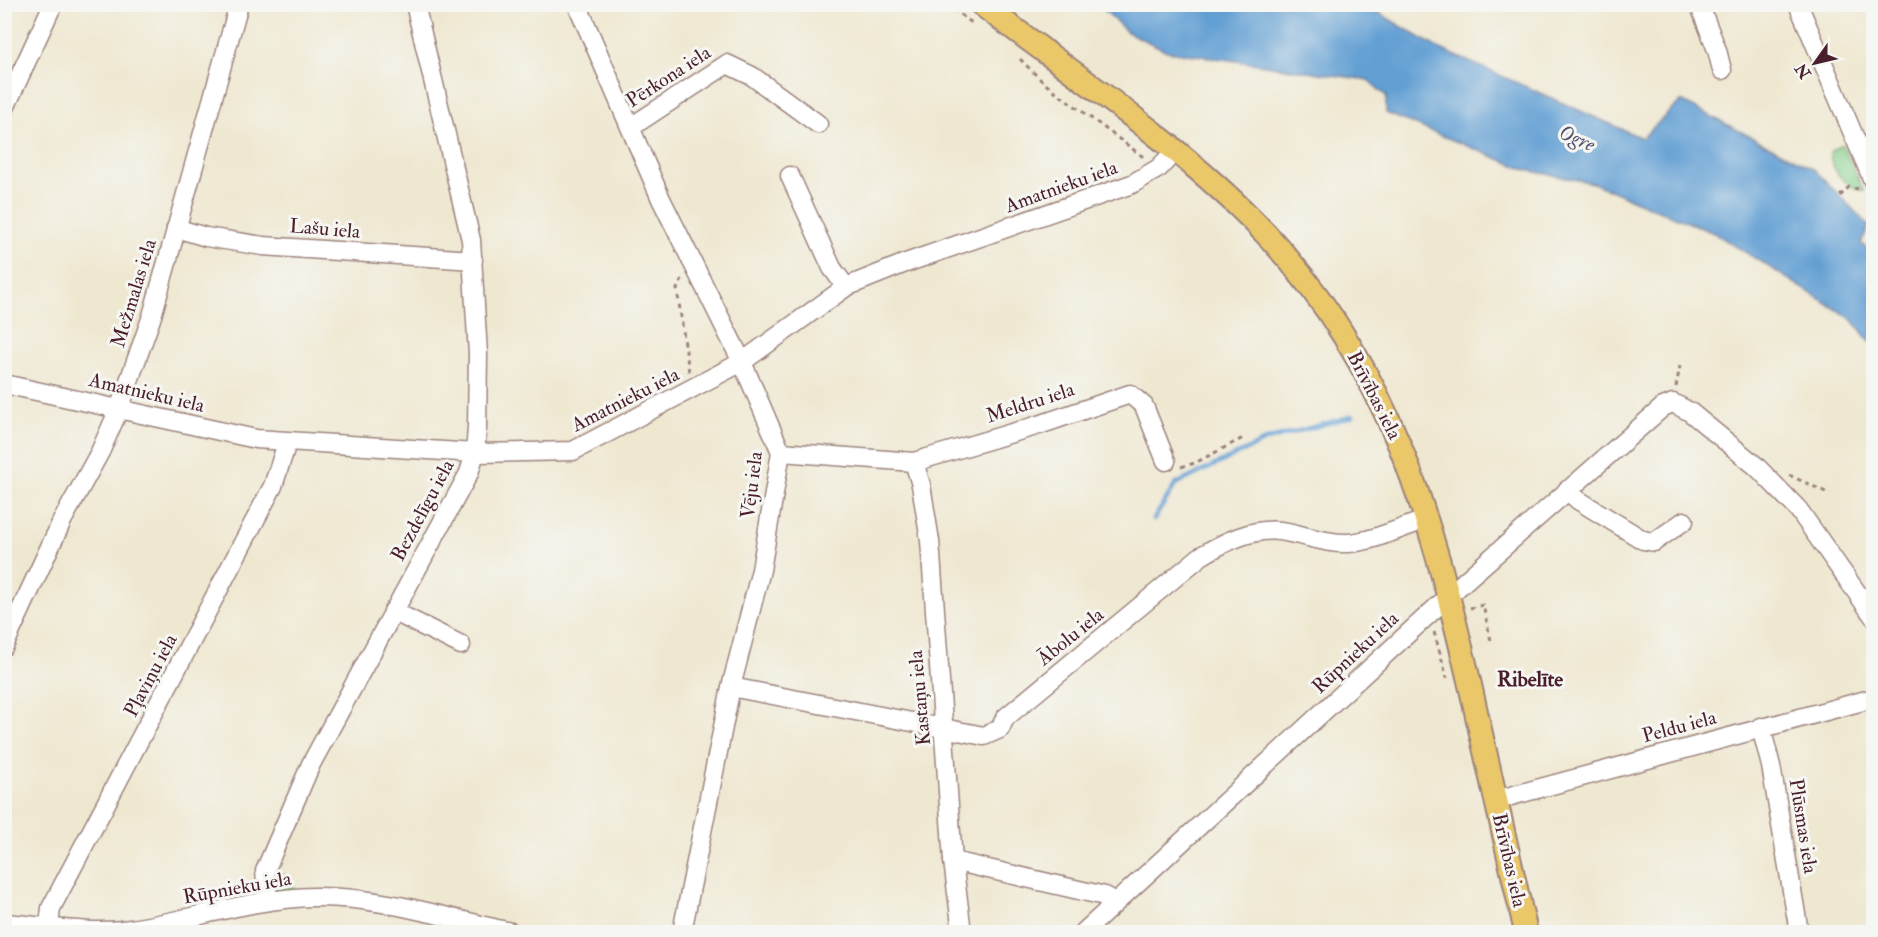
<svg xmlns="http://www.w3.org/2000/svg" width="1878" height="937" font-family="'IM FELL Double Pica',serif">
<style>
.green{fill:#87d08c;stroke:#68785c;stroke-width:1.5}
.water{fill:#629fd3;stroke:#565f7f;stroke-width:1.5}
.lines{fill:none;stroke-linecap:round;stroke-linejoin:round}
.stream{stroke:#629fd3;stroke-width:4.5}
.minor-casing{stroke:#9c847e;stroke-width:21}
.major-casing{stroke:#9c847e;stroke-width:26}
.path{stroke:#9c847e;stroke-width:3;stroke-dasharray:4.5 4.5;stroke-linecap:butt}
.minor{stroke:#fff;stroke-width:18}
.major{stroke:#eac769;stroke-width:22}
.labels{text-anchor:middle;stroke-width:6;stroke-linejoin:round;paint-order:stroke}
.street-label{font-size:20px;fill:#4a1f2b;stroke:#f6f6f2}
.water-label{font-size:21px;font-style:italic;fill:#54526e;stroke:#f6f6f2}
.neighbourhood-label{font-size:21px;font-weight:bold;fill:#4a1f2b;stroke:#f6f6f2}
</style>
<rect width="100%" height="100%" fill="#f6f6f2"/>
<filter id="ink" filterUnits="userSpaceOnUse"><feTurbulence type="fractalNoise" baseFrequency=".0167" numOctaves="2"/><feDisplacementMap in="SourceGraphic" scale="12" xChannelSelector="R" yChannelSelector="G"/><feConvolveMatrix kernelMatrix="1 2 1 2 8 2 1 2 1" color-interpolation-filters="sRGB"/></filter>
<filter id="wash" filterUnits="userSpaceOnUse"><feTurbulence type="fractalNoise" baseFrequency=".008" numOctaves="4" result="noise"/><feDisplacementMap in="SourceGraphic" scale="24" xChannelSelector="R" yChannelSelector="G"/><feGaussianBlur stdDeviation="1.35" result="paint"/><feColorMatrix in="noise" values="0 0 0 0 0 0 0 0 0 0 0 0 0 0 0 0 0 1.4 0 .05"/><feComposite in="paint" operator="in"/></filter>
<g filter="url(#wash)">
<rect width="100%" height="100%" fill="#efe8d1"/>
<!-- green -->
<g class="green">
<path d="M1842,144l22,47c-19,-5 -33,-20 -34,-39z"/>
<path d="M275,865l7,13 8,4 5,9 -17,1c-7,-6 -7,-19 -3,-27z"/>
</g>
<!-- water -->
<path class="water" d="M1099,5h267l70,42 206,91 39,-37 133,68 55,57 -8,17 12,11v92l-21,-27 -136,-85 -123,-51 -67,-13 -140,-57v-17l-18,-16 -201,-29 -40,-19z"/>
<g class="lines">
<!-- stream -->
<path class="stream" d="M1154,519l22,-35 91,-44 86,-24"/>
</g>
</g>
<g filter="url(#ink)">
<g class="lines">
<!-- minor casing -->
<g class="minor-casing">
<g id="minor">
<path d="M577,4l84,195 81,163 39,90 -20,118 -30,117 -49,245"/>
<path d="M1699,4l18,46 5,20"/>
<path d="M1798,4l76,179"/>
<path d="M4,110l49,-106"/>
<path d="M631,127l96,-63 25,12 66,48"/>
<path d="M790,176l42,92 14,19"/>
<path d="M176,228l30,9 57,9 210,14"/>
<path d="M4,384l252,55 219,14 98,-2 169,-89 104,-75 57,-23 229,-80 27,-16 16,-17"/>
<path d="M781,452l133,10 125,-37 91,-31 14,12 22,55"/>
<path d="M914,462l7,23 9,56 23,320 9,71"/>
<path d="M1567,490l11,10 65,40 11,2 30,-21"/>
<path d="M393,611l68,34"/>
<path d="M4,646l58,-125 38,-69 19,-43 33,-93 87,-312"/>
<path d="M731,687l253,49 16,-7 5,-11 196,-162c23,-14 51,-28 79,-25 23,3 44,13 68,12 24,-1 57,-17 80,-24"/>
<path d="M1761,727l10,39 28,166"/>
<path d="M1496,800l378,-102"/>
<path d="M953,861l152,35 11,6"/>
<path d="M268,901l-3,-30 46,-107 158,-291 6,-20 2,-25 1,-74 -7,-114 -56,-236"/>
<path d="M4,923c42,3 86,12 127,6 61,-9 122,-31 183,-32 66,-1 133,21 197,35"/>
<path d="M49,926l2,-18 222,-422 14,-43"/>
<path d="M1084,932l381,-351 198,-174 10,-4 17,9 66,54 42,43 76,108"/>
</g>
</g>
<!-- major casing -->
<g class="major-casing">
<path id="major" d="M981,4c97,74 202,142 285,230 124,133 164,280 204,451 19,83 37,165 56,247"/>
</g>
<!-- path -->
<g class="path">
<path d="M946,4l26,19"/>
<path d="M1020,59l24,24 102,76"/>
<path d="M1840,196l9,-9 9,2"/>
<path d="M682,279l-5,10 12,83"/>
<path d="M1676,387l4,-21"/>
<path d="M1181,467l14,-4 48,-25"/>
<path d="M1789,475l41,19"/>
<path d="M1470,608l13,-3 8,36"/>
<path d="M1434,632l13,46"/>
<path d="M282,873l10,8"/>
</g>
<!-- minor -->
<use href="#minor" class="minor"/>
<!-- major -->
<use href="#major" class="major"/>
</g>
</g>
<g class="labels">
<!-- street labels -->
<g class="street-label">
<text transform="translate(668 76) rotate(-33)" y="7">Pērkona iela</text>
<text transform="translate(1061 186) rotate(-20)" y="7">Amatnieku iela</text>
<text transform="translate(325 228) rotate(5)" y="7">Lašu iela</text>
<text transform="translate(133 293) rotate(-73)" y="7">Mežmalas iela</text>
<text transform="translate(147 392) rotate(13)" y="7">Amatnieku iela</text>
<text transform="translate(1375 395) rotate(63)" y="7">Brīvības iela</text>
<text transform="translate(625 399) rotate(-27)" y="7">Amatnieku iela</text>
<text transform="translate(1030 402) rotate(-18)" y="7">Meldru iela</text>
<text transform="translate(751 485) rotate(-83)" y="7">Vēju iela</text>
<text transform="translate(422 510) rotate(-62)" y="7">Bezdelīgu iela</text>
<text transform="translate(1070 636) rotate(-39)" y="7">Ābolu iela</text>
<text transform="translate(1355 652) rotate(-43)" y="7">Rūpnieku iela</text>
<text transform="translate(150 675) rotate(-62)" y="7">Pļaviņu iela</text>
<text transform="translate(919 698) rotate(-95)" y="7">Kastaņu iela</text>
<text transform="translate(1679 726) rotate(-15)" y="7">Peldu iela</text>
<text transform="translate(1804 826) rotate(81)" y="7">Plūsmas iela</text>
<text transform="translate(1510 860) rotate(77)" y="7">Brīvības iela</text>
<text transform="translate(237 887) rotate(-10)" y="7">Rūpnieku iela</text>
</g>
<!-- water labels -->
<g class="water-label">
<text transform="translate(1577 138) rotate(23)" y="7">Ogre</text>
</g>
<!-- neighbourhood labels -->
<g class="neighbourhood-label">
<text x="1530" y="686">Ribelīte</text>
</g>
</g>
<!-- margin -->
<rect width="1878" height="937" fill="none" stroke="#f6f6f2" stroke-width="24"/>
<!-- north arrow -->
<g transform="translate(1815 63) rotate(236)" stroke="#f6f6f2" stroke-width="4.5" paint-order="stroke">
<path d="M0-4.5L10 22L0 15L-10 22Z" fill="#4a1f2b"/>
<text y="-9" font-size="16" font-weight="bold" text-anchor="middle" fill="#4a1f2b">N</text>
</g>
</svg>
